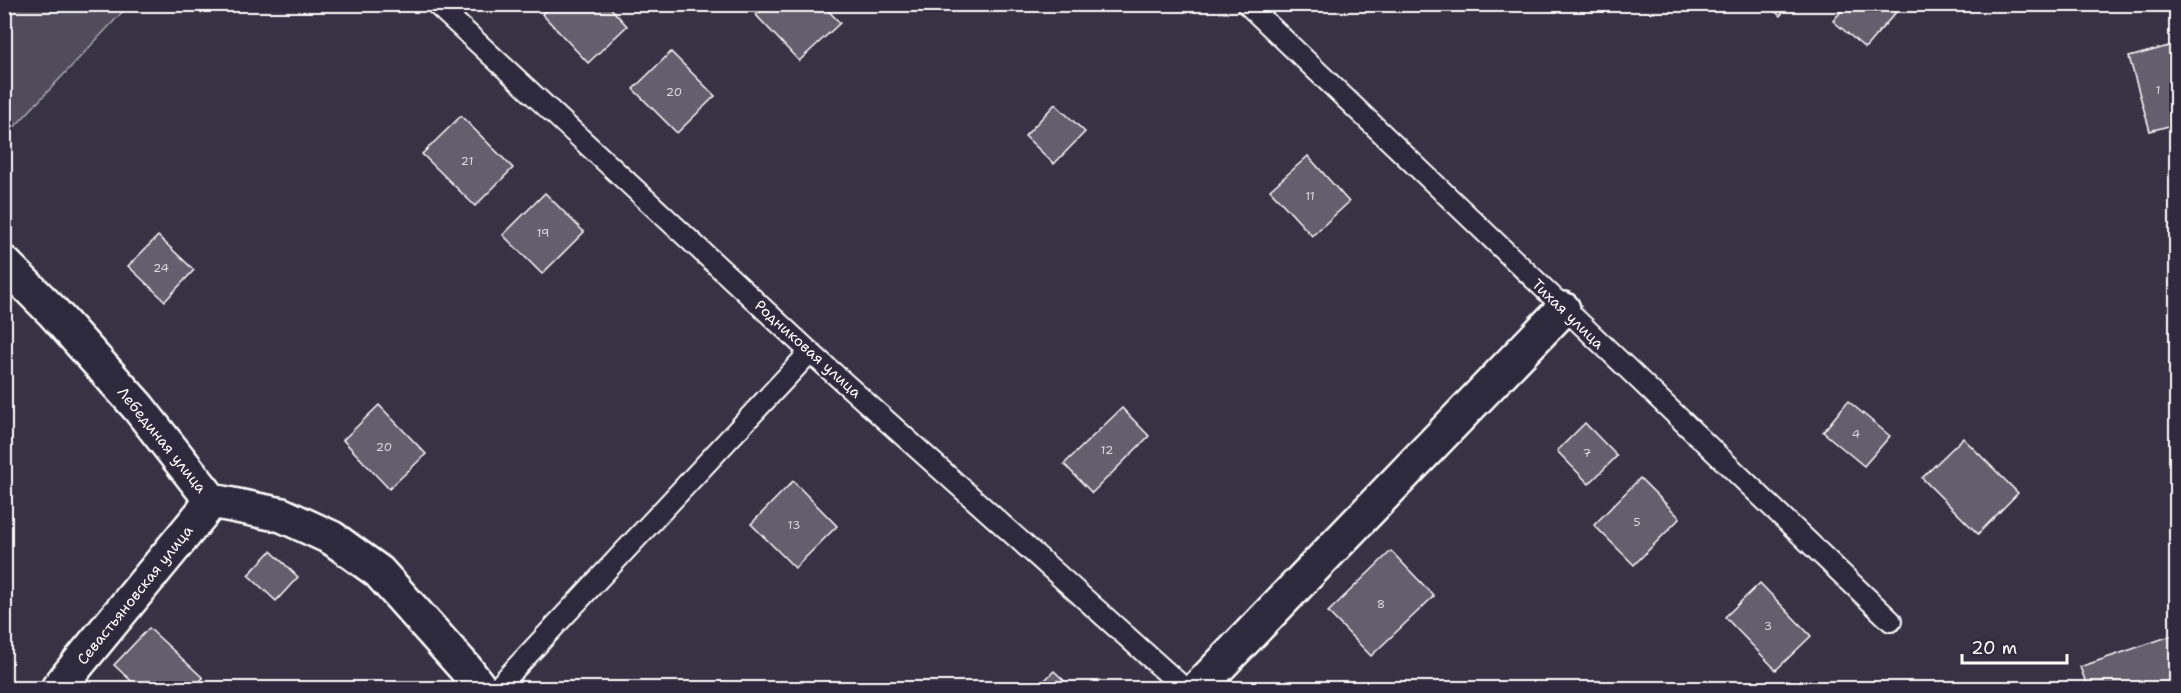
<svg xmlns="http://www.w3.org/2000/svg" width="2181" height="693" font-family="'Shantell Sans',sans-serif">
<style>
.green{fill:#514c5c;stroke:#a8a6ae;stroke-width:1.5}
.building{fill:#635f6d;stroke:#fff;stroke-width:1.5}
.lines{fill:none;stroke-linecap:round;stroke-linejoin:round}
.lane-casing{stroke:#fff;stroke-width:24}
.street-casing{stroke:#fff;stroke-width:38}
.lane{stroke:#2f2a3d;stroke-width:20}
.street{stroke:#2f2a3d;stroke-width:33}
.labels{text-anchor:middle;stroke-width:5;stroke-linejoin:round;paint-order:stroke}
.number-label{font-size:12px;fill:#d8d7da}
.street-label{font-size:15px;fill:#fff;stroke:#2f2a3d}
</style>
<rect width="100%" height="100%" fill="#373345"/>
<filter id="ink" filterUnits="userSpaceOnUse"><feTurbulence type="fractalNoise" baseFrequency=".0167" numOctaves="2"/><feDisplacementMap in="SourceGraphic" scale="12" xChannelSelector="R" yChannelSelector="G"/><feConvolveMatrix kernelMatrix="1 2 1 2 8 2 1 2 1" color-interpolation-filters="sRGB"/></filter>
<g filter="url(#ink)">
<!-- green -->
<path class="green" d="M5,4l124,1 -124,132 -1,-132z"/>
<!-- building -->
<g class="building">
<path d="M552,4h55l20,22 -39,37 -46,-49z"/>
<path d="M768,4h54l18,19 -41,38 -43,-46z"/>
<path d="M1767,4h23l-10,12z"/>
<path d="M1847,4h56l-38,44 -32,-27z"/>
<path d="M2176,44v80l-26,7 -21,-74z"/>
<path d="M671,52l44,44 -38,37 -44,-44z"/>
<path d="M1055,104l30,28 -31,32 -29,-28z"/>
<path d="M461,116l52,52 -38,38 -53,-52z"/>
<path d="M1308,156l41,46 -37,34 -42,-46z"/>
<path d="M545,193l39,39 -42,42 -39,-39z"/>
<path d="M158,236l36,34 -29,31 -37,-35z"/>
<path d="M1848,401l42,35 -26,30 -41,-34z"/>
<path d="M379,405l47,49 -37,35 -46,-49z"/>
<path d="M1122,408l27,28 -57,57 -28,-29z"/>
<path d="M1585,423l32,33 -28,28 -32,-33z"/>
<path d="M1963,438l55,55 -40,41 -56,-56z"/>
<path d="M1640,478l40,40 -46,47 -40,-40z"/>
<path d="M793,481l44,45 -42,42 -44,-44z"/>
<path d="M271,551l27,26 -22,24 -28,-26z"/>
<path d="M1391,551l43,45 -63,60 -43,-44z"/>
<path d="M1760,583l51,53 -35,34 -51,-53z"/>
<path d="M149,628l54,50 -10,10h-54l-25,-23z"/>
<path d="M2176,634v54h-88l-8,-21z"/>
<path d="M1054,671l18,17h-35z"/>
</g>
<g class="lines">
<!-- lane casing -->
<g class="lane-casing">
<g id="lane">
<path d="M436,4l374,348 374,336"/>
<path d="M1247,4l644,617"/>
<path d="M497,688l313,-336"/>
</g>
</g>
<!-- street casing -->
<g class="street-casing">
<g id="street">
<path d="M4,263l49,49 85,95 74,94 70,14 50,23 47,34 86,96 15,20"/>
<path d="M58,688l154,-187"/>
<path d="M1198,688l365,-379"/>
</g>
</g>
<!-- lane -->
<use href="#lane" class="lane"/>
<!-- street -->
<use href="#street" class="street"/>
</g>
</g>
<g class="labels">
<!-- number labels -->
<g class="number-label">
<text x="2158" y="94">1</text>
<text x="674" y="96">20</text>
<text x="467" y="165">21</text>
<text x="1310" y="200">11</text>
<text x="543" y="237">19</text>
<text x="161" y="272">24</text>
<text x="1856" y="438">4</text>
<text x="384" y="451">20</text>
<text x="1107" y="454">12</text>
<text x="1587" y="457">7</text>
<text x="1637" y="526">5</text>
<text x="794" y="529">13</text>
<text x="1381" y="608">8</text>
<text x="1768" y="630">3</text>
</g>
<!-- street labels -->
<g class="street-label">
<text transform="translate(1568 314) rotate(44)" y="5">Тихая улица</text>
<text transform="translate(808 349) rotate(42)" y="5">Родниковая улица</text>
<text transform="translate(162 440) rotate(51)" y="5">Лебединая улица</text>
<text transform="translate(135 595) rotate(-51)" y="5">Севастьяновская улица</text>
</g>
</g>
<!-- margin -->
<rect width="2181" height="693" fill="none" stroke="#2f2a3d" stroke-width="24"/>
<rect x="12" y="12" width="2157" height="669" fill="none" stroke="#fff" stroke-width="2" filter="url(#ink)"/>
<!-- scale -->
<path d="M1962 654v9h105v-9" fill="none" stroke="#ffffff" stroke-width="3"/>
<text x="1971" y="654" font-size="18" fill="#ffffff" stroke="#2f2a3d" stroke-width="4.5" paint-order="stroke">20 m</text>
</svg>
